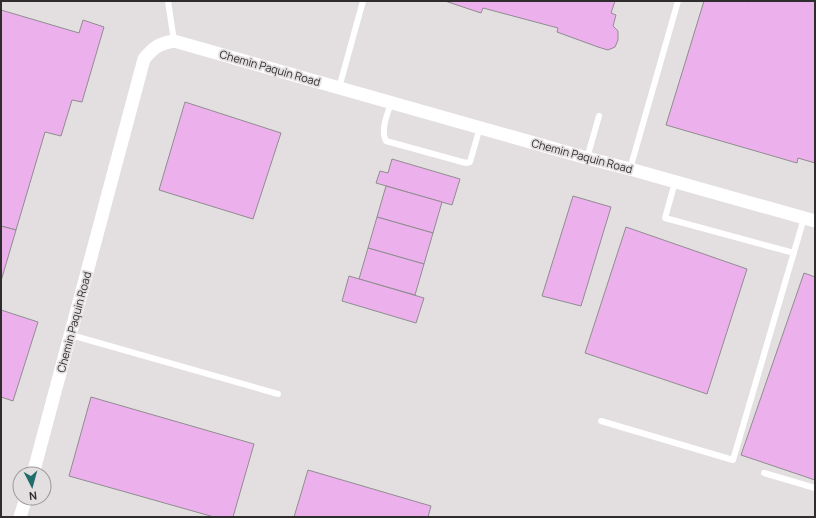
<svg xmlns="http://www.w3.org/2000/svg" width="816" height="518" font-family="Manrope,sans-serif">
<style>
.building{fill:#ecb1ec;stroke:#8f8d8f}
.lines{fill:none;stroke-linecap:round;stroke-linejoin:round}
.lane{stroke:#fff;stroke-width:6}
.street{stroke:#fff;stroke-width:13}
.labels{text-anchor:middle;stroke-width:3.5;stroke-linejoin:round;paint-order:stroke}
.street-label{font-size:11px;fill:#2e2c2c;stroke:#e3dfe0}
</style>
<rect width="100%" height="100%" fill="#e3dfe0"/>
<!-- building -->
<g class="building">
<path d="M445,1h170l-4,12 5,2 -3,11 5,5v9l-3,7 -7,3 -10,-3 -41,-15 1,-4 -75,-20 -2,5z"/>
<path d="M704,1h42l3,1 1,-1h65v162l-17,-5 -1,5 -131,-38z"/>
<path d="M1,10l78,23 4,-13 21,7 -22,75 -10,-2 -11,36 -16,-4 -29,98 -15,-4z"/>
<path d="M185,102l96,31 -28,86 -94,-29z"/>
<path d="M392,159l68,20 -8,26 -76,-22 4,-12 8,2z"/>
<path d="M386,186l56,16 -9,31 -56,-16z"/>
<path d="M573,196l38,11 -30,99 -39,-10z"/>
<path d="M377,217l56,16 -9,31 -56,-16z"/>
<path d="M1,226l15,4 -15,51z"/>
<path d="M626,227l121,42 -40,125 -122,-41z"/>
<path d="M368,248l56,16 -9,31 -56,-16z"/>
<path d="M804,273l11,4v203l-74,-25z"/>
<path d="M349,276l75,22 -8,25 -74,-22z"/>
<path d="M1,310l37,12 -25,79 -12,-4z"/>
<path d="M91,397l163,47 -21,73h-19l-145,-41z"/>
<path d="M308,470l123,36 -3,11h-134z"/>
</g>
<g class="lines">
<!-- lane -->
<g class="lane">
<path d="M168,1l6,40"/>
<path d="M339,88l24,-87"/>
<path d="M391,102c-3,12 -11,27 -5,39l80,22 4,-1 10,-35"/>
<path d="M587,158l12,-42"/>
<path d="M630,169l48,-168"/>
<path d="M675,182l-10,36 129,35"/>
<path d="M71,335l207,59"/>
<path d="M601,421l132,39 71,-242"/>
<path d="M764,473l51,15"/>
</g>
<!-- street -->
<g class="street">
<path d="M33,474l111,-415c10,-12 14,-15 30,-18l413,117 43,11 185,52"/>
<path d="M20,517l6,-19"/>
</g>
</g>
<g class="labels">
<!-- street labels -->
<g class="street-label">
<text transform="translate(270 68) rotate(16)" y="4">Chemin Paquin Road</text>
<text transform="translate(582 156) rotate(15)" y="4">Chemin Paquin Road</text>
<text transform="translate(74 322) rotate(-75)" y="4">Chemin Paquin Road</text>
</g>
</g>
<!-- border -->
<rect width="816" height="518" fill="none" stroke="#2e2c2c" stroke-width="4"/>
<!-- north arrow -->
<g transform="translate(32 486) rotate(174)"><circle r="19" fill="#e3dfe0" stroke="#9b9798"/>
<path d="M0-3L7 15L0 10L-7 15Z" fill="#216d6b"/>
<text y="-6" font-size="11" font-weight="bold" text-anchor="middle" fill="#2e2c2c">N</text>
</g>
</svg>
